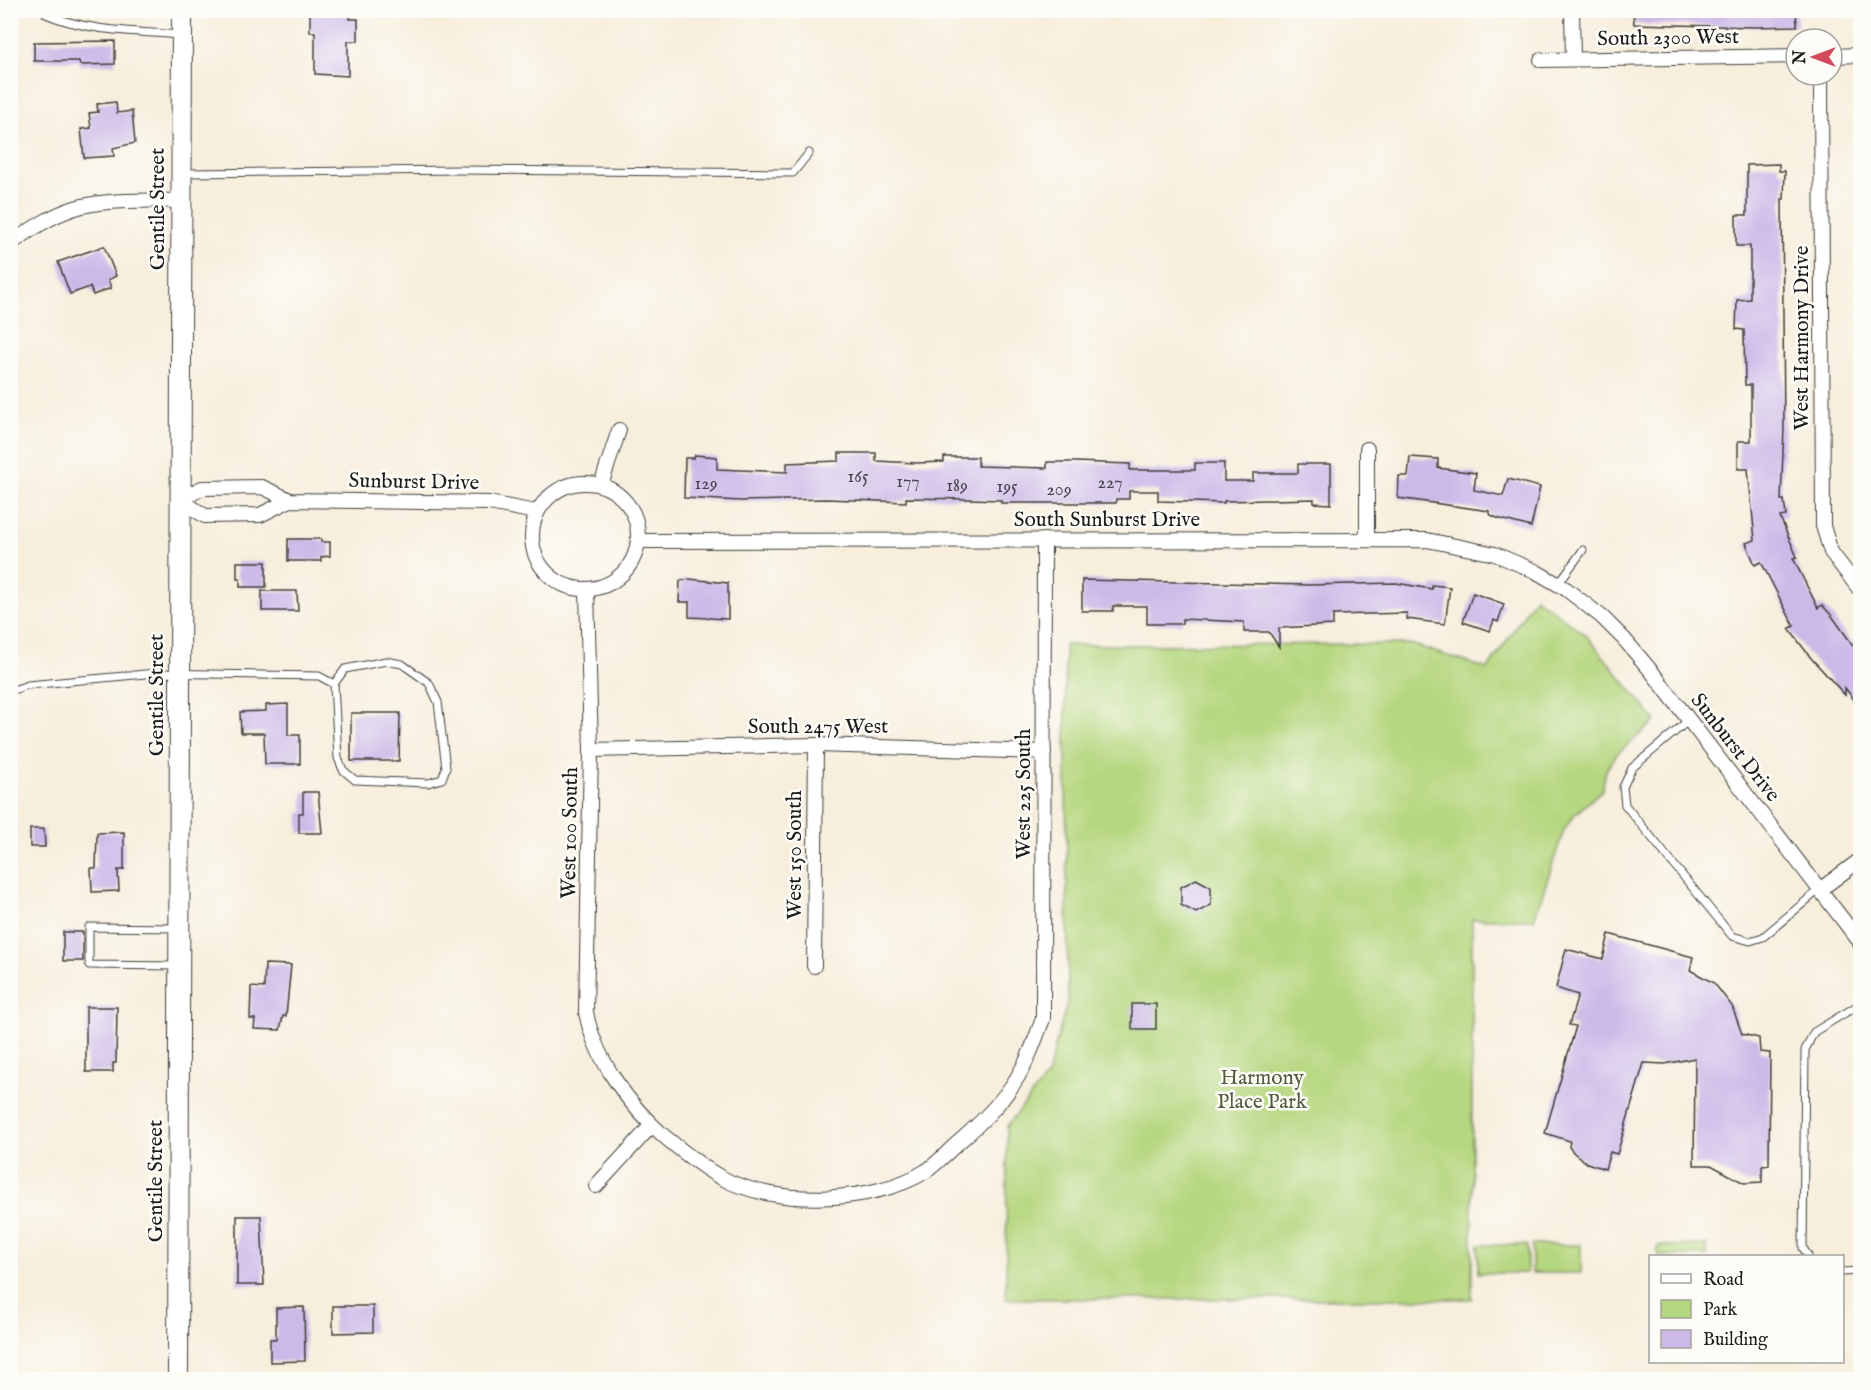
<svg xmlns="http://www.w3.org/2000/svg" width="1871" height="1390" font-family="'IM FELL English',serif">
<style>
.green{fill:#b5d77f;stroke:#687a4e;stroke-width:1.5}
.building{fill:#ccb9e8}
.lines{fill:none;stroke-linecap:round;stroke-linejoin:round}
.service-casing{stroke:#3d3c39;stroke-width:9}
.minor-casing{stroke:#3d3c39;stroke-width:16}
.secondary-casing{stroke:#3d3c39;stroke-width:22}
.service{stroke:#fff;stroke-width:7}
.minor{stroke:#fff;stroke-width:14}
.secondary{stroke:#fff;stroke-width:20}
.labels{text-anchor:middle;stroke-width:5;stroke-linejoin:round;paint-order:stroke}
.number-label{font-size:18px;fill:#48434f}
.street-label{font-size:21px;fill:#1c1c1c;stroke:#fdfcf7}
.park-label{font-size:21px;fill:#525d3f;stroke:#fdfcf7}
</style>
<rect width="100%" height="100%" fill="#fdfcf7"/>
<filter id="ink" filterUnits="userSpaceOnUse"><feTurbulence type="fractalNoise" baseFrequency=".0167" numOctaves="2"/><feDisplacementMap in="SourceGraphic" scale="12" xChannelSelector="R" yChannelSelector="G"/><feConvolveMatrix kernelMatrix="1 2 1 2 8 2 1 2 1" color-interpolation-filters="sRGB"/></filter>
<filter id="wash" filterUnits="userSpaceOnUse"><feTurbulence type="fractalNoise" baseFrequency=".008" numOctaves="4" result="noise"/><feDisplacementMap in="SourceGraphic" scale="24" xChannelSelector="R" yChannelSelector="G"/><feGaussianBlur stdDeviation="1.35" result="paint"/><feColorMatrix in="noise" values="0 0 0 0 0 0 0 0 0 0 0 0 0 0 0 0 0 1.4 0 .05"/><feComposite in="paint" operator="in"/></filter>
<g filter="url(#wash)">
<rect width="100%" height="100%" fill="#f7eedc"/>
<!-- green -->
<g class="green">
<path d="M1535,597l51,38 70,86 -39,33 -11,16 -4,20 -27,24 -11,16 -30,89h-62v380h-466l1,-173 40,-50 21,-76 -3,-355 346,-1 77,25z"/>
<rect x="1478" y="1245" width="49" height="28"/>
<rect x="1532" y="1245" width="49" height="28"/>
<path d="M1707,1245v11h-49v-10z"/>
</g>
<g id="blocks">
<!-- building -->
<g class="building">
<path d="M310,10h40v9h8v22h-10v35l-33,-2v-42h-5z"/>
<path d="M1633,10h163l1,16 -42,1 -121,-3z"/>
<path d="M115,41v23l-35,1 -1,-4h-45v-19z"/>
<path d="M116,102l1,11 15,-2 3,32 -22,5 1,8 -30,2 -3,-29 10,-1 -2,-15 9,-1 -1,-8z"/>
<path d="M1779,164v7h6l-1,28h-2l2,230 -3,71h3l2,16 -6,1 17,40 -4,1 25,50 4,-3 10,11 28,39v52l-15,-19v7l-34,-37 -22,-29 5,-3 -33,-64 -6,3 -9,-22 9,-3 -7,-71h-10v-28h13v-56h-6l-1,-55 -8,-1 1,-29 13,-1v-53h-14v-31h11v-50z"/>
<path d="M104,246l12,30 -8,4 3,8 -18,7 -3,-8 -20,7 -12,-32z"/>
<path d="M839,453h37v8l40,2 28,-1v-5h34v9l69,2v-6h29l54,2v6h65v-7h29v18h29v-8h45v-9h33v40l-17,-1v-4l-90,2v2l-66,-2v-10h-29v8h-13v4h-115v-3l-33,-1 -62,-1v4l-80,-3 -85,2 -57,-3 1,-40h9l1,-3 22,2v12l70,3v-9l52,-2z"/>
<path d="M1410,457l28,2v9l38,5 -2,17 29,6 5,-17 32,8 -9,40 -34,-9 -8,-4v-3l-91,-13 1,-22h9z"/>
<path d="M288,539h33v3h9v14l-9,1v4h-33z"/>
<path d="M237,562h29v25h-26v-8h-3z"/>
<path d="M689,579l39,4v36l-39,-2v-15h-10l1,-21z"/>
<path d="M1082,580l227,5 87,-2 36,6v-4l18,2 -5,37 -38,-5v-6l-74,2v10l-54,3v19l-10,-15h-25v-10l-62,-3v5h-35v-18h-34v5h-31z"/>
<path d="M262,591h35l1,20h-36z"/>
<path d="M1473,593l31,11 -6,18 -4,-2 -4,11 -27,-9z"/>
<path d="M288,704v31h12v29h-35l-1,-31h-23l-1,-21 26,-1v-6z"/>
<path d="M351,713h49l-1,48h-48z"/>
<path d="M303,792h15l4,41h-23v-20h4z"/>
<path d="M30,829h14l1,18h-15z"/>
<path d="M124,832v38h-6l1,21 -27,1 -1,-24h5l1,-35z"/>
<path d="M1196,879l15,8v18l-15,8 -15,-8v-18z"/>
<rect x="63" y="932" width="20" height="29"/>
<path d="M1609,934l84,23 -3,13 24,13 18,23 10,28 17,4 1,14 10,1 -1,112 -7,1v16l-18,1 -33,-18h-17l1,-107 -30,6 -21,-1 -27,91 -7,-2 -5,17 -18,-6 -13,-10 -5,-6 1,-6 -25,-8 31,-107 -7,-1 9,-30 -22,-7 10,-39 37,10z"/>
<path d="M265,964l26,1 -5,51h-3l-3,14 -26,-1 1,-10h-5l1,-32 13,1z"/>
<rect x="1132" y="1004" width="24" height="25"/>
<path d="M86,1007h31l-1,56h-3v9h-27z"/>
<path d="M237,1216h24l3,69h-27z"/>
<path d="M333,1306h40v26l-40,1z"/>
<path d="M304,1307l1,54 -35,1v-23h6v-31z"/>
</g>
</g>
</g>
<g filter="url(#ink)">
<use href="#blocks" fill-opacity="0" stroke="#3d3c39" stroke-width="1.5"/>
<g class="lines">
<!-- service casing -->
<g class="service-casing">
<g id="service">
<path d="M45,10l1,4c42,18 90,17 136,21"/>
<path d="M184,173l276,-3 333,3 16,-20"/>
<path d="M1558,584l25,-34"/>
<path d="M10,691l18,-6 128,-12 163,3 15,8 4,74 5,12 12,10 73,3 14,-4 4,-11 -8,-66 -9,-19 -27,-19 -16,-3 -41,8 -11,15"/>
<path d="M1689,720l-57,48 -9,19 2,18 107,131 18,5 13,-4 57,-48"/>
<path d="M176,966l-87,-1v-38l88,1"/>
<path d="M1808,1256l-5,-8 2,-198 9,-18 46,-28"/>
<path d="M1842,1272l18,-1"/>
</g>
</g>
<!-- minor casing -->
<g class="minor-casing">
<g id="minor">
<path d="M1572,10l1,49"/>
<path d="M1832,56l28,-1"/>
<path d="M1541,60l255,-4"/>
<path d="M1821,75l2,451 8,26 29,38"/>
<path d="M10,244c20,-14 42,-29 65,-36 28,-9 77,-8 107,-7"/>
<path d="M1367,449v91"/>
<circle cx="585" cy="536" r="53"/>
<path d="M601,485l18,-55"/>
<path d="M290,500l-30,15 -55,1 -25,-16 22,-12 60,-1 28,13 199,3 47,9"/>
<path d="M638,541l789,-1 68,14 40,17 31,18 36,28 22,22 28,33 208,270"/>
<path d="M587,589l4,161 -5,262c8,46 44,95 79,125 17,14 35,29 55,40 54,30 154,27 206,-6 12,-8 23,-21 34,-30 23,-20 48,-44 62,-72 9,-15 14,-33 21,-50l1,-479"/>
<path d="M591,750l225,-5 228,7"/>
<path d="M1821,889l39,-29"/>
<path d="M814,966l2,-221"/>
<path d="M596,1186l56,-61"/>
</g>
</g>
<!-- secondary casing -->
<g class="secondary-casing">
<path id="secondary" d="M178,1380l4,-1370"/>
</g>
<!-- service -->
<use href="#service" class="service"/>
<!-- minor -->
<use href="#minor" class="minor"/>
<!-- secondary -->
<use href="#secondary" class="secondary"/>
</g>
</g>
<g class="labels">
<!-- number labels -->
<g class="number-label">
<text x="858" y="482">165</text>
<text x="908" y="487">177</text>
<text x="1110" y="488">227</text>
<text x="706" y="489">129</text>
<text x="957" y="491">189</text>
<text x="1007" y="492">195</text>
<text x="1059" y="495">209</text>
</g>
<!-- street labels -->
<g class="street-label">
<text transform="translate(1668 37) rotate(-1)" y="7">South 2300 West</text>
<text transform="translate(157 209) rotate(-90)" y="7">Gentile Street</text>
<text transform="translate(1801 338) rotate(-90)" y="7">West Harmony Drive</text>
<text transform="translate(414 481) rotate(1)" y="7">Sunburst Drive</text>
<text x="1107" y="526">South Sunburst Drive</text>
<text transform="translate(156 695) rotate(-90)" y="7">Gentile Street</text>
<text x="818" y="733">South 2475 West</text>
<text transform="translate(1736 747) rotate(52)" y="7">Sunburst Drive</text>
<text transform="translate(1023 794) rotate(-90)" y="7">West 225 South</text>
<text transform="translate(569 833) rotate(-89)" y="7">West 100 South</text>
<text transform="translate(794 855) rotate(-90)" y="7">West 150 South</text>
<text transform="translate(155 1181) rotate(-90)" y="7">Gentile Street</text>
</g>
<!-- park labels -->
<g class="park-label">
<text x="1262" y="1084">Harmony<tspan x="1262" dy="24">Place Park</tspan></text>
</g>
</g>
<!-- margin -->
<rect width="1871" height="1390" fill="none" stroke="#fdfcf7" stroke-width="36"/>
<!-- legend -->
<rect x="1649" y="1255" width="195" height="108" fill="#fdfcf7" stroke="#a3a29f" stroke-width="1.5"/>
<rect x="1661" y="1274" width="30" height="9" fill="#ffffff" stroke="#a3a29f" stroke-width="1.5"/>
<text x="1703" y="1285" font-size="18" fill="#1c1c1c">Road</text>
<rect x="1661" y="1300" width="30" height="18" fill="#b5d77f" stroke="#a3a29f" stroke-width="1.5"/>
<text x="1703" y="1315" font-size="18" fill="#1c1c1c">Park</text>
<rect x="1661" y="1330" width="30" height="18" fill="#ccb9e8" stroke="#a3a29f" stroke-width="1.5"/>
<text x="1703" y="1345" font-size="18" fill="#1c1c1c">Building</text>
<!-- north arrow -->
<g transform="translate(1814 57) rotate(270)"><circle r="28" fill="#fdfcf7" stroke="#a3a29f" stroke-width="1.5"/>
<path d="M0-4.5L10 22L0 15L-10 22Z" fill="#d1495b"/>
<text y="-9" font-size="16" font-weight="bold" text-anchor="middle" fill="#1c1c1c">N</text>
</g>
</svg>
